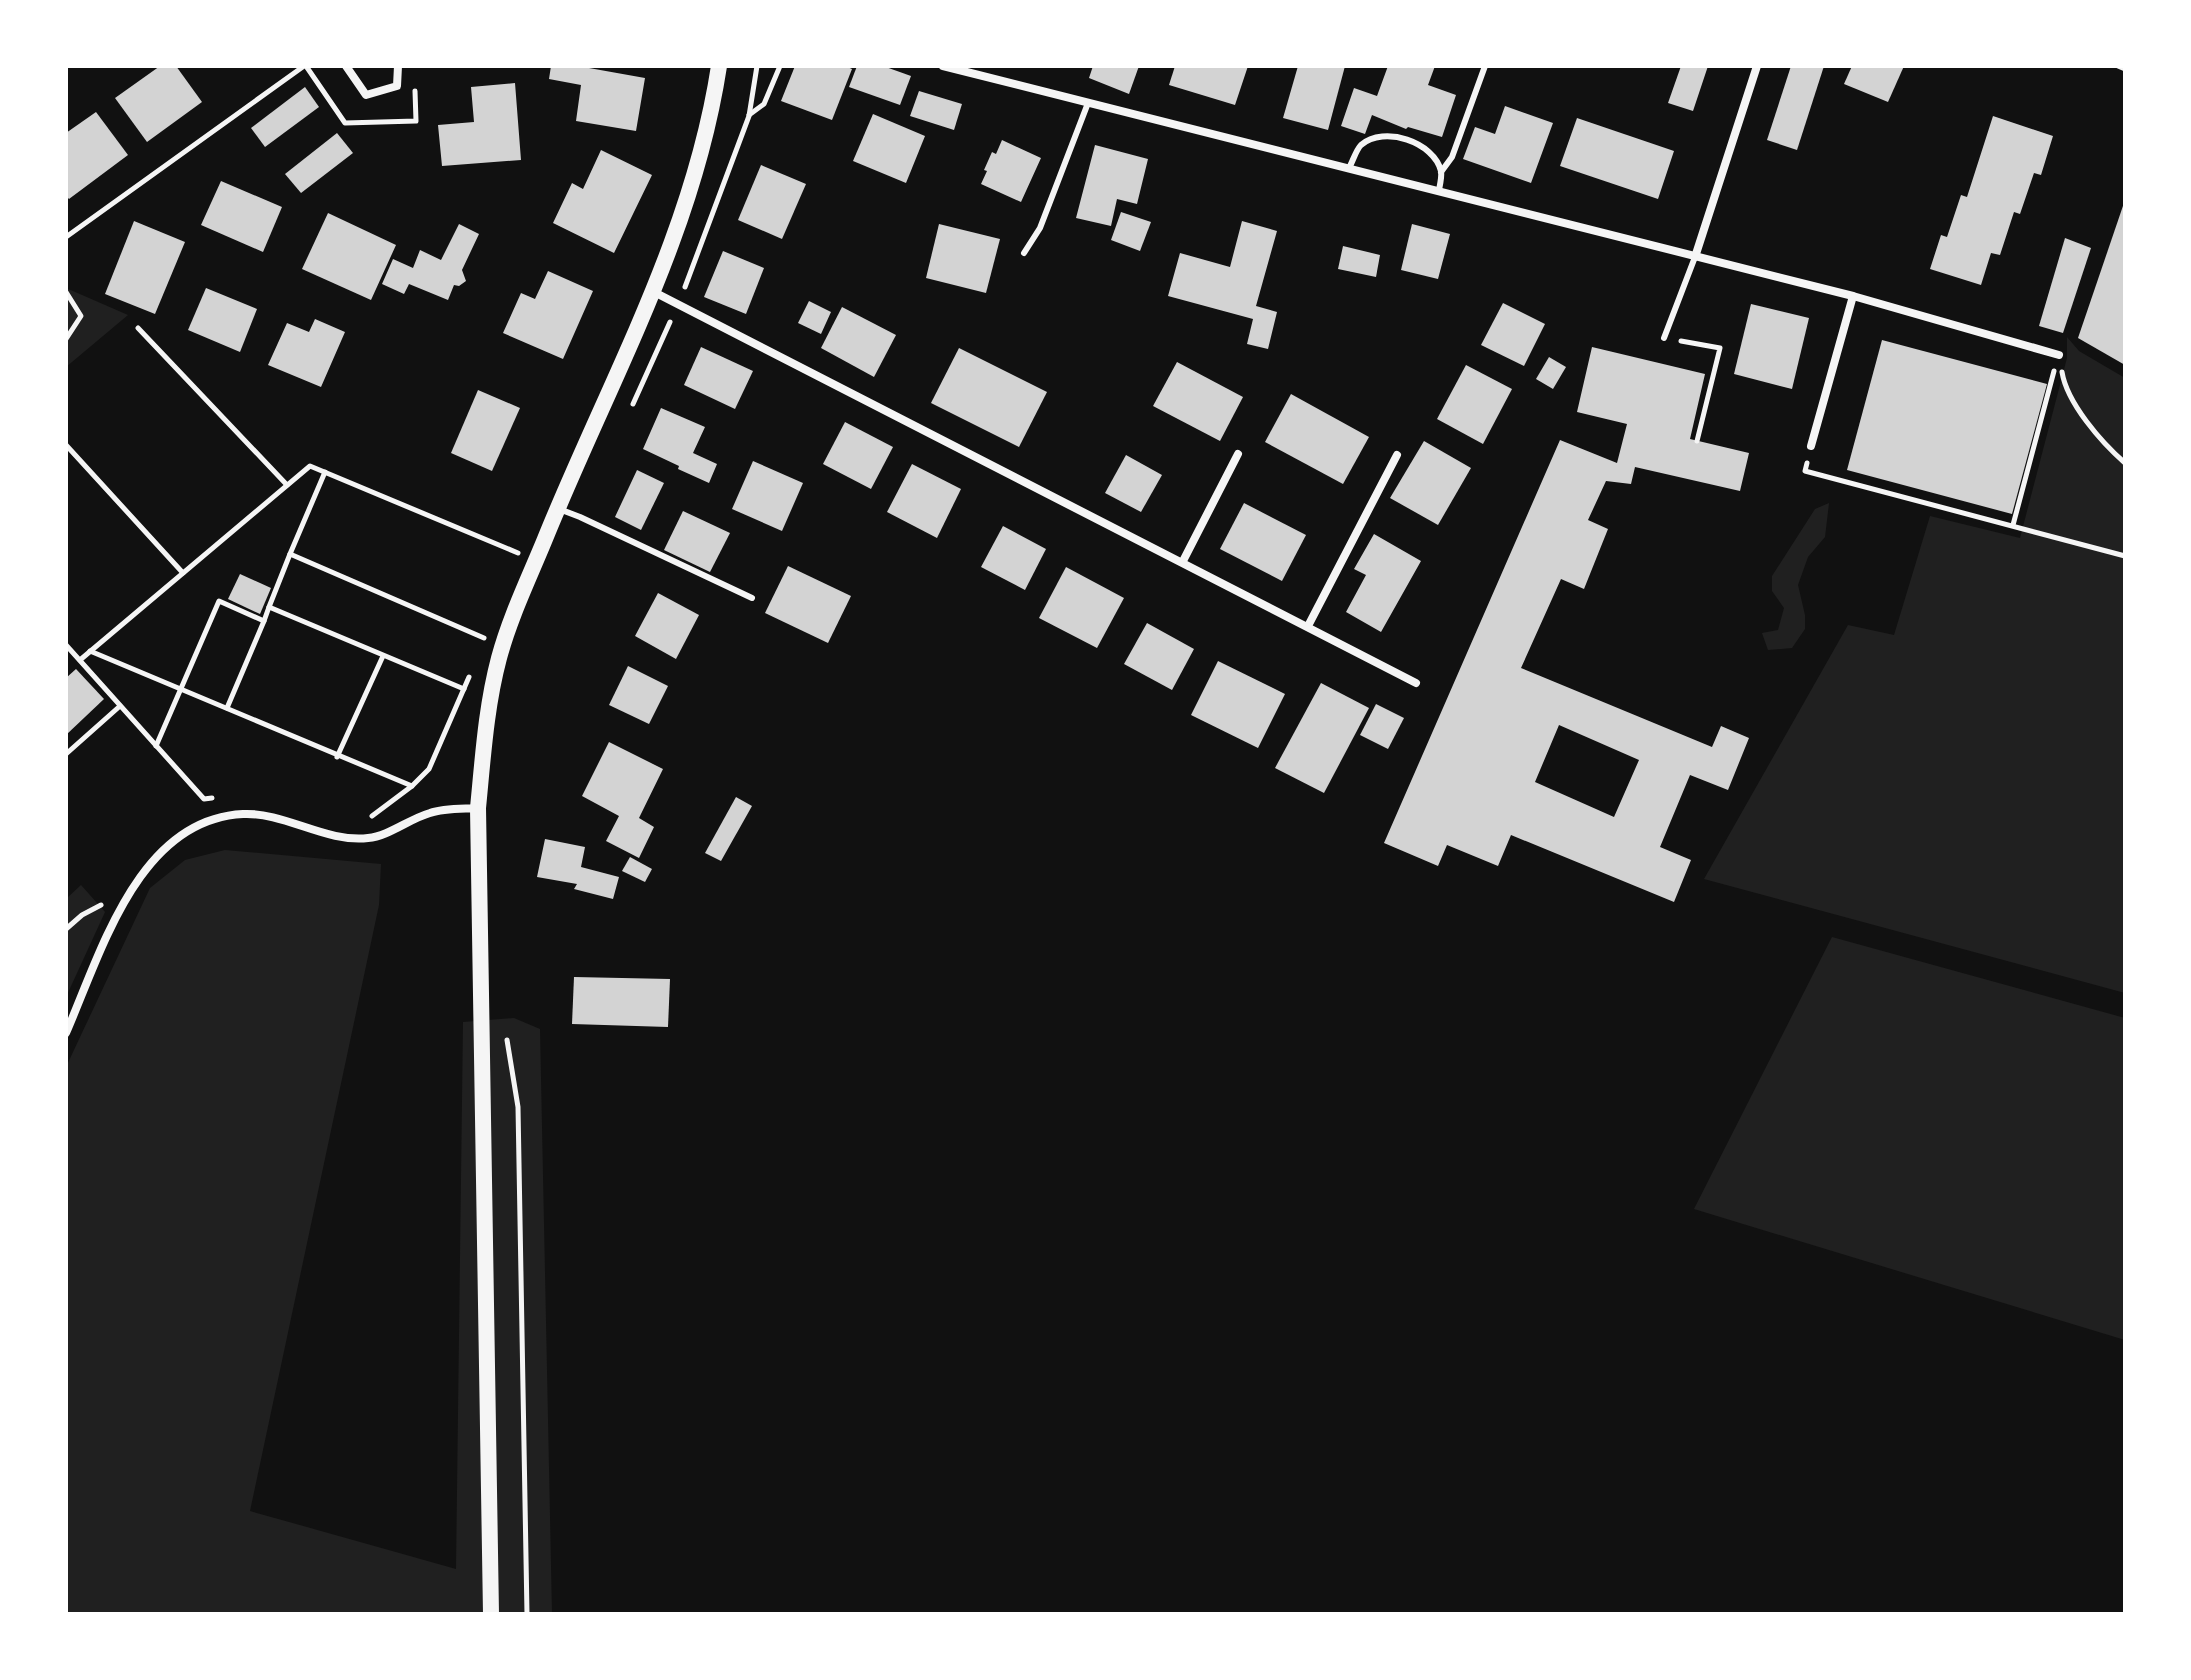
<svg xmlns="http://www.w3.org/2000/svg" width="2191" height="1680" font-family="Merriweather,serif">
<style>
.green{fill:#202020}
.building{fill:#d3d3d3;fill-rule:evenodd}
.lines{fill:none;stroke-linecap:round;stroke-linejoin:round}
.path{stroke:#f5f5f5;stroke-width:5}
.service{stroke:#f5f5f5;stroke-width:6}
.minor{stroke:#f5f5f5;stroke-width:8}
.secondary{stroke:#f5f5f5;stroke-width:16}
</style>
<rect width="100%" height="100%" fill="#111"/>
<!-- green -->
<g class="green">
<path d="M66,288l62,27 -62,52z"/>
<path d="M2067,337l12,14 46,27v615l-421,-114 144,-254 46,10 36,-119 90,22 47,-180z"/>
<path d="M1829,503l-4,34 -17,20 -10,28 7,30v14l-13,19 -24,2 -6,-17 16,-3 6,-22 -12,-17v-15l43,-67z"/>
<path d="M225,850l156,14 -2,41 -129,606 206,58 7,-547 51,-4 26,11 12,585h-486v-547l84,-179 35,-28z"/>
<path d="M81,885l24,27 -39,85v-98z"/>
<path d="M1832,937l293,81v322l-431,-131z"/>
</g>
<!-- building -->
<g class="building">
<path d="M160,66h16l26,36 -55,40 -32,-44z"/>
<path d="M551,66h39l-1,2 56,10 -9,53 -60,-10 5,-36 -32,-6z"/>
<path d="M795,66h50l7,3 -20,51 -51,-19z"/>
<path d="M857,66h26l28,10 -11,29 -51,-18z"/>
<path d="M1093,66h46l-10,28 -40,-16z"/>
<path d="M1175,66h73l-13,39 -66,-20z"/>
<path d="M1298,66h47l-17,64 -45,-12z"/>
<path d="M1388,66h47l-7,19 28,10 -14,42 -34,-10 -2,2 -34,-14 -7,19 -24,-8 13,-38 23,8z"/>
<path d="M1681,66h27l-15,45 -25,-8z"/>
<path d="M1791,66h33l-27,84 -30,-10z"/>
<path d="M1852,66h52l-16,36 -44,-18z"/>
<path d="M515,83l6,77 -79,6 -4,-41 36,-3 -3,-35z"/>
<path d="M305,87l14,20 -54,40 -14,-19z"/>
<path d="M919,91l43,13 -8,26 -44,-14z"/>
<path d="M1505,106l48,17 -22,60 -68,-24 12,-32 20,7z"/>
<path d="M96,112l32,43 -59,44 -3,-3v-63z"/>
<path d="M873,114l52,22 -19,47 -53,-22z"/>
<path d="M1993,116l60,20 -12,39 -7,-2 -14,41 -6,-2 -14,43 -9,-2 -10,32 -51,-16 11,-34 6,2 14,-42 6,2z"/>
<path d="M1577,118l97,33 -16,48 -98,-33z"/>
<path d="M337,133l16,20 -52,40 -16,-19z"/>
<path d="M1002,140l39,18 -20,44 -40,-18 6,-13 -3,-1 8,-18 4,2z"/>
<path d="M1095,145l53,14 -11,45 -20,-5 -6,27 -35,-8z"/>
<path d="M601,150l51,25 -38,78 -61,-30 19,-40 11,6z"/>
<path d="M761,165l45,19 -24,55 -44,-19z"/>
<path d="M221,181l61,26 -19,45 -62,-27z"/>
<path d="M2125,200v165l-47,-27z"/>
<path d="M1121,212l30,10 -11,29 -29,-11z"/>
<path d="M328,213l68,32 -25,55 -69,-31z"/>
<path d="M134,221l51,21 -30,72 -50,-20z"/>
<path d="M1242,221l35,10 -21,75 21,6 -9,37 -21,-5 6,-25 -85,-23 12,-43 50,14z"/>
<path d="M459,224l20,10 -17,36 4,11 -7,5 -5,-1 -6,15 -39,-16 -5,10 -22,-10 11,-25 20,9 7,-18 21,10z"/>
<path d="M939,224l61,15 -14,54 -60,-15z"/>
<path d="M1412,224l38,10 -12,45 -37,-9z"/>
<path d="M2065,238l26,10 -28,85 -24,-7z"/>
<path d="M1343,246l37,9 -4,22 -38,-8z"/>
<path d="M723,251l41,17 -18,46 -42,-17z"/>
<path d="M548,271l45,20 -30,68 -60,-26 18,-40 14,6z"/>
<path d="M206,288l51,21 -17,43 -52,-22z"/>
<path d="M809,301l22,11 -10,22 -23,-11z"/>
<path d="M1503,303l42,21 -21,42 -43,-21z"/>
<path d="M1751,304l58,14 -17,71 -58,-15z"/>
<path d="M842,307l54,28 -22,42 -53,-29z"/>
<path d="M315,319l30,13 -24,55 -53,-22 19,-42 22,9z"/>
<path d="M1882,340l165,44 -35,130 -165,-44z"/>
<path d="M701,347l52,24 -18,38 -51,-24z"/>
<path d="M1592,347l113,27 -15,65 59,14 -9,38 -105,-24 -4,17 -25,-3 -18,39 20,9 -24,60 -23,-10 -40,89 191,79 9,-21 28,12 -21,52 -38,-15 -30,72 31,13 -17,42 -163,-67 -13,31 -51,-21 -9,21 -54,-23 176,-403 57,23 10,-39 -50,-12zM1559,725l80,35 -25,57 -79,-35z"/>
<path d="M959,348l88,44 -28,55 -88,-44z"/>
<path d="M1549,357l17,10 -13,22 -17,-10z"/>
<path d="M1177,362l66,35 -23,44 -67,-35z"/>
<path d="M1466,365l46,24 -29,55 -46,-25z"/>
<path d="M478,390l42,18 -28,63 -41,-18z"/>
<path d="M1291,394l78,43 -26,47 -78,-42z"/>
<path d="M661,408l44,19 -12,26 24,11 -8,19 -31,-14 1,-3 -36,-17z"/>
<path d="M845,422l48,25 -22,42 -48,-25z"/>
<path d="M1424,441l47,27 -33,57 -48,-27z"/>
<path d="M1126,455l36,20 -21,37 -36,-19z"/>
<path d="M753,461l50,22 -21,48 -50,-22z"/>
<path d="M912,464l49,25 -24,49 -50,-26z"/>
<path d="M637,470l27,13 -23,47 -26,-13z"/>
<path d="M1244,503l62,32 -24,46 -62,-32z"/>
<path d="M683,511l47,22 -20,39 -46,-22z"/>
<path d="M1003,526l43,23 -21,41 -44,-23z"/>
<path d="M1374,534l47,27 -40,71 -35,-20 20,-37 -12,-6z"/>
<path d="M788,566l63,30 -23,47 -63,-30z"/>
<path d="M1066,567l58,31 -27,50 -58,-30z"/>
<path d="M240,574l31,14 -11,26 -32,-15z"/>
<path d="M658,593l41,22 -23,44 -41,-23z"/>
<path d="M1147,623l47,26 -22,41 -48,-26z"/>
<path d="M1218,661l67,33 -27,54 -67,-33z"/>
<path d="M628,666l40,20 -19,38 -40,-19z"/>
<path d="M76,669l28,30 -38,36v-57z"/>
<path d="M1321,683l48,25 -45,85 -49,-25z"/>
<path d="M1376,704l28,14 -16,31 -28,-14z"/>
<path d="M609,742l54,27 -24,49 15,9 -15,31 -33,-17 13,-25 -37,-20z"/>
<path d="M736,797l16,9 -31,55 -16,-8z"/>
<path d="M545,839l40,8 -4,20 38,10 -6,22 -39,-10 3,-5 -40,-7z"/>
<path d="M630,857l22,12 -7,13 -23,-11z"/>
<path d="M574,977l96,2 -2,48 -96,-3z"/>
</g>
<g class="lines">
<!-- path -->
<g class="path">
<path d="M306,66l39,57 71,-2 -1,-30"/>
<path d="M2118,66l7,3"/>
<path d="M749,115l15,-11 16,-38"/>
<path d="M66,237l238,-171"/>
<path d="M685,287l64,-171 8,-50"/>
<path d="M66,292l15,24 -15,23"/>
<path d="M138,328l149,157"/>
<path d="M1681,341l39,7 -23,93"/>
<path d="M2062,372c5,31 39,70 63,91"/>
<path d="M633,404l37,-82"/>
<path d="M66,445l117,128"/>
<path d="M1807,463l-2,8 320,85"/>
<path d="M325,472l-35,82 194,84"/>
<path d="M2013,525l41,-154"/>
<path d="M290,554l-21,53 195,82"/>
<path d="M66,645l138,154 8,-1"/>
<path d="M90,651l322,135"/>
<path d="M80,660l230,-194 208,87"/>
<path d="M227,708l37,-87"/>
<path d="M156,746l63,-145 45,20 5,-14"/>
<path d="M66,754l54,-48"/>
<path d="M337,757l46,-101"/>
<path d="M372,816l40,-30 17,-17 40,-92"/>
<path d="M66,929l16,-14 19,-10"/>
<path d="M507,1040l11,67 9,507"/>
</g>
<!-- service -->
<g class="service">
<path d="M1349,168c4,-7 7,-18 12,-23 23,-20 73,-3 80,26 1,5 -1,14 -2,19"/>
<path d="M1441,172l11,-15 33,-91"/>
<path d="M1024,253l16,-25 48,-125"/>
<path d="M1664,338l31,-81"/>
<path d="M559,509l21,8 172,81"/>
</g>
<!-- minor -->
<g class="minor">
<path d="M346,66l20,29 31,-9 1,-20"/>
<path d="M943,66l910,230 206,59"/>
<path d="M1695,257l62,-191"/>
<path d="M654,292l762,391"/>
<path d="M1811,446l42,-150"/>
<path d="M1183,561l55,-107"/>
<path d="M1308,626l89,-171"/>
<path d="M66,1033c35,-80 72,-214 177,-219 42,-2 83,29 125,24 21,-2 41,-19 62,-25 14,-5 33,-4 48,-5"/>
</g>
<!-- secondary -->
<path class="secondary" d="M491,1614l-13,-806c5,-51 8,-101 21,-150 11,-41 30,-80 46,-119 64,-158 148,-303 174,-473"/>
</g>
<!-- border -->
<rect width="2191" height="1680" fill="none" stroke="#ffffff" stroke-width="136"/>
</svg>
